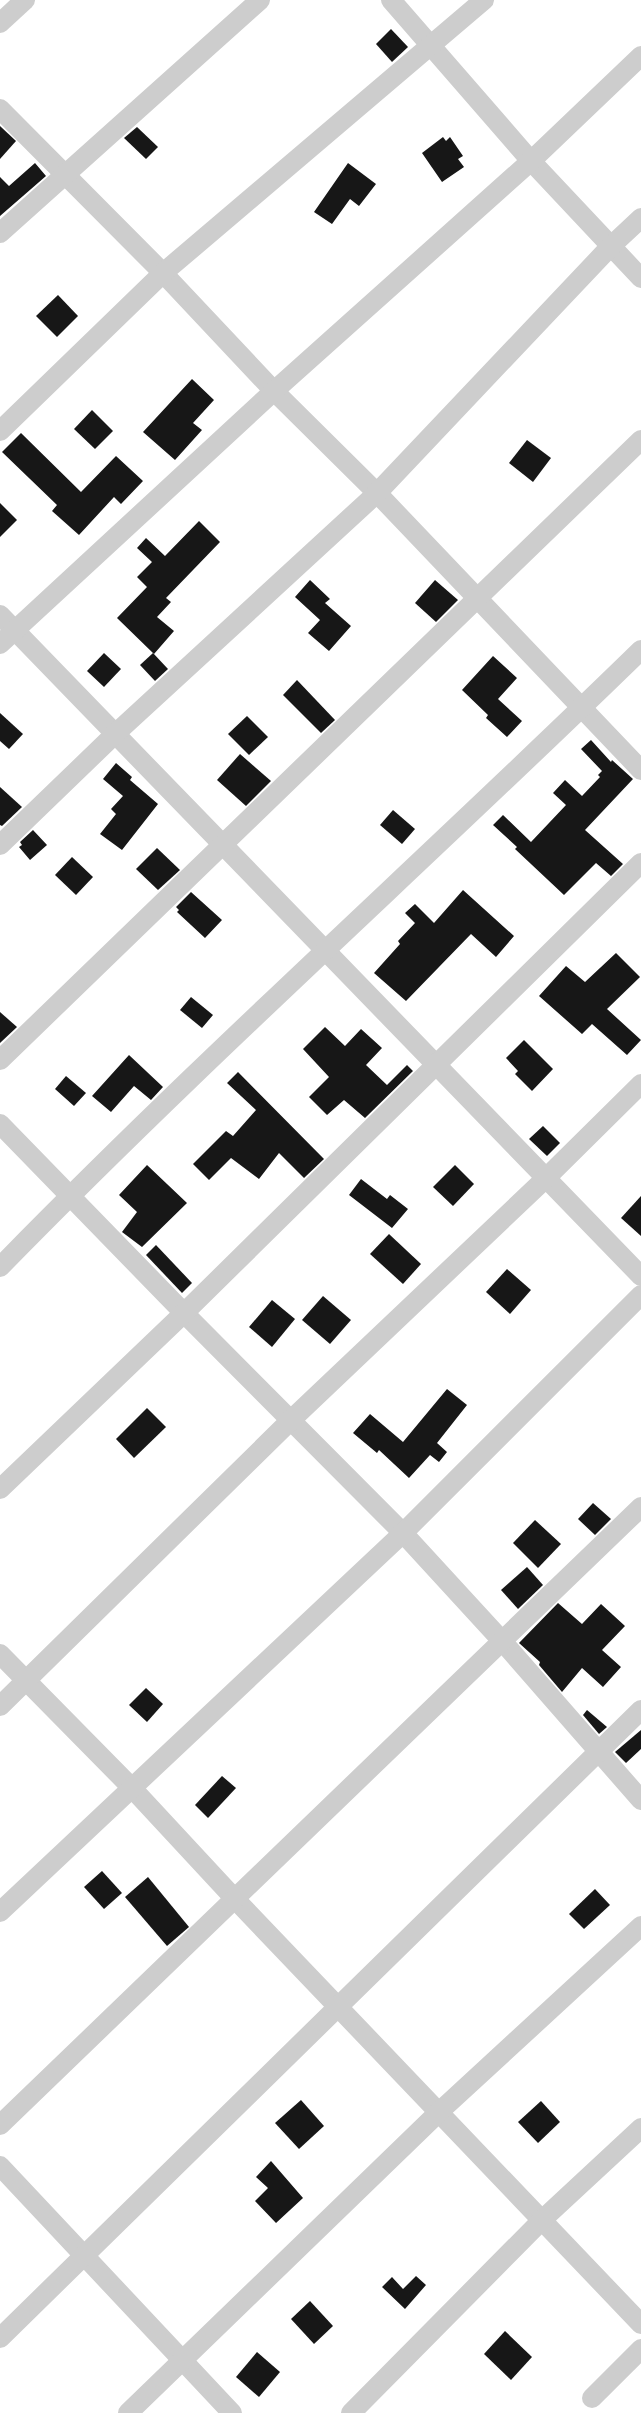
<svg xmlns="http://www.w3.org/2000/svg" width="641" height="2413" font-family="Cabin,sans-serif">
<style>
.building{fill:#171717}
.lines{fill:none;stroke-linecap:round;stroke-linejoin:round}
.street{stroke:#cdcdcd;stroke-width:20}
</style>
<rect width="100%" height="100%" fill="#fff"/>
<!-- building -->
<g class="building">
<path d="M391,29l17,18 -16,15 -16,-18z"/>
<path d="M0,126l16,15 -16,18z"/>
<path d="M137,127l21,20 -12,12 -22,-21z"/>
<path d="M443,137l3,4 4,-4 13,19 -5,3 6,8 -22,15 -20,-29z"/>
<path d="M35,163l11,13 -46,40v-39l9,9z"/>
<path d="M348,163l28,21 -17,22 -9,-7 -18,25 -18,-12z"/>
<path d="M58,295l20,21 -21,21 -21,-21z"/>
<path d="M192,379l22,21 -21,23 9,7 -27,30 -32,-28z"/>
<path d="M92,410l21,21 -18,18 -21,-20z"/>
<path d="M21,433l60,59 35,-36 27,25 -22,23 -7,-7 -35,38 -27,-24 5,-6 -55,-53z"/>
<path d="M527,440l24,18 -18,24 -24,-19z"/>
<path d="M0,503l17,17 -17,17z"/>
<path d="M199,521l21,21 -54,56 5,4 -14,15 17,14 -20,23 -37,-36 30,-31 -10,-10 15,-15 -15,-14 9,-10 19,18z"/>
<path d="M310,580l20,19 -5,4 26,23 -22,25 -21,-18 12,-13 -25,-23z"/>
<path d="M435,580l23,20 -22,22 -21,-19z"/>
<path d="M104,653l17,16 -17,18 -17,-16z"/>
<path d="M153,653l15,16 -13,12 -15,-16z"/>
<path d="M493,656l24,22 -19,21 24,22 -15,16 -21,-19 2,-3 -26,-25z"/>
<path d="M297,680l38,40 -14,13 -38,-38z"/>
<path d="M0,713l23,21 -14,15 -9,-8z"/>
<path d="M247,716l21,21 -19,18 -21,-21z"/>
<path d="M591,740l20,22 1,-2 21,19 -48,51 38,34 -12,12 -15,-13 -32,32 -49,-46 2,-2 -24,-22 10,-10 28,27 35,-37 -13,-12 12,-13 17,16 18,-19 -2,-2 4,-4 -21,-22z"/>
<path d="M240,754l31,27 -25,25 -29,-26z"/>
<path d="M116,763l16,14 -2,3 28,24 -36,46 -22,-16 16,-20 -5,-5 12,-13 -20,-17z"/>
<path d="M0,787l22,20 -20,19 -2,-1z"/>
<path d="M393,810l22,19 -13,15 -22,-19z"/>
<path d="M33,830l14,15 -17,15 -11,-13 3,-2 -2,-3z"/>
<path d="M157,848l23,22 -22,20 -22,-21z"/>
<path d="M72,857l21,20 -17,18 -21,-20z"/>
<path d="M463,890l51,46 -18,21 -25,-23 -65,67 -32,-28 26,-29 -2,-3 17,-18 -10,-10 10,-9 19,19z"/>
<path d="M191,892l31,28 -17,18 -28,-26 2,-2 -3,-3z"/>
<path d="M616,953l24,24 -33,32 34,31 -14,15 -35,-31 -10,10 -43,-38 27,-30 19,16z"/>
<path d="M191,997l22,18 -11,13 -22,-18z"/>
<path d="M0,1012l17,15 -17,16z"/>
<path d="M325,1027l20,19 16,-17 21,19 -16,17 21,20 20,-20 6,6 -48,47 -21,-18 -17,15 -18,-18 20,-20 -26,-28z"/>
<path d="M524,1040l29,29 -21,22 -17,-17 3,-3 -12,-13z"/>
<path d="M129,1055l34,32 -12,13 -17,-14 -23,26 -19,-16z"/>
<path d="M238,1072l86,87 -20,19 -25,-25 -20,26 -28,-21 -22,22 -16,-16 33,-33 7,5 23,-26 -29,-27z"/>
<path d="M66,1076l20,17 -12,13 -19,-17z"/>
<path d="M543,1126l17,17 -13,13 -18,-17z"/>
<path d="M147,1165l40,38 -45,44 -20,-15 15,-20 -18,-17z"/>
<path d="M455,1165l19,19 -21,22 -20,-19z"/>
<path d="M361,1179l26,20 3,-4 18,14 -16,19 -43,-33z"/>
<path d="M641,1196v40l-20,-18z"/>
<path d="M389,1234l32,30 -18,20 -33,-30z"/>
<path d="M156,1245l36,38 -10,10 -36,-38z"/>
<path d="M507,1269l24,21 -21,24 -24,-22z"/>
<path d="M323,1296l28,24 -21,24 -28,-24z"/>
<path d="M272,1300l23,19 -23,28 -23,-20z"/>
<path d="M447,1389l20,16 -30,38 10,9 -8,10 -9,-7 -21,23 -30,-28 -2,3 -24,-20 17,-19 33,28z"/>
<path d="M147,1408l19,19 -32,31 -18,-19z"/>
<path d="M593,1503l18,16 -16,16 -17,-16z"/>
<path d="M535,1520l26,24 -23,24 -25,-25z"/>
<path d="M527,1567l16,18 -25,24 -17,-19z"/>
<path d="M558,1603l24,21 19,-20 24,22 -23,24 19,17 -18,20 -21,-19 -20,24 -23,-27 1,-3 -21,-19z"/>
<path d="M146,1688l17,16 -16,18 -18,-17z"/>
<path d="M587,1710l20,17 -8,7 -16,-19z"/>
<path d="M641,1730v19l-15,14 -11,-11z"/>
<path d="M222,1776l14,12 -28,30 -13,-13z"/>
<path d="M102,1871l20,22 -18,16 -20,-22z"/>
<path d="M148,1877l41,50 -22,19 -42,-49z"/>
<path d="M595,1889l15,16 -26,24 -15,-15z"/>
<path d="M301,2100l23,26 -25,23 -24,-26z"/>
<path d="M541,2101l19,21 -22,21 -20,-21z"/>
<path d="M271,2161l32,37 -27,25 -21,-22 13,-13 -12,-11z"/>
<path d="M416,2276l10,9 -21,24 -23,-22 10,-10 11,12z"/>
<path d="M310,2301l23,25 -19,18 -23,-25z"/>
<path d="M505,2331l27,26 -21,23 -27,-26z"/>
<path d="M257,2352l23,20 -21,25 -23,-20z"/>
</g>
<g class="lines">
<!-- street -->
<g class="street">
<path d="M391,0l140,161 110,117"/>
<path d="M0,23l25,-23"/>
<path d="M0,109l163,164 111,118 103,102 264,277"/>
<path d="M0,233l260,-233"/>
<path d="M0,431l163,-158 321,-273"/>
<path d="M0,615l641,661"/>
<path d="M0,644l274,-253 257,-230 110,-105"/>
<path d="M0,845l115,-111 262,-241 233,-246 31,-29"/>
<path d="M0,1060l641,-620"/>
<path d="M0,1124l184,189 219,220 100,109 138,158"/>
<path d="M0,1267c207,-212 429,-410 641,-617"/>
<path d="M0,1489l184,-176 457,-450"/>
<path d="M0,1654l131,133 103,111 407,426"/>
<path d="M0,1706l290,-285 256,-243 95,-94"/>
<path d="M0,1912l403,-379 238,-238"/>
<path d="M0,2125l641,-618"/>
<path d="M0,2166l232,247"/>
<path d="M0,2338l641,-628"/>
<path d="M592,2398l49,-49"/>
<path d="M128,2413l311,-301 202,-186"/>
<path d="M351,2413l191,-193 99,-92"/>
</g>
</g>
</svg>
